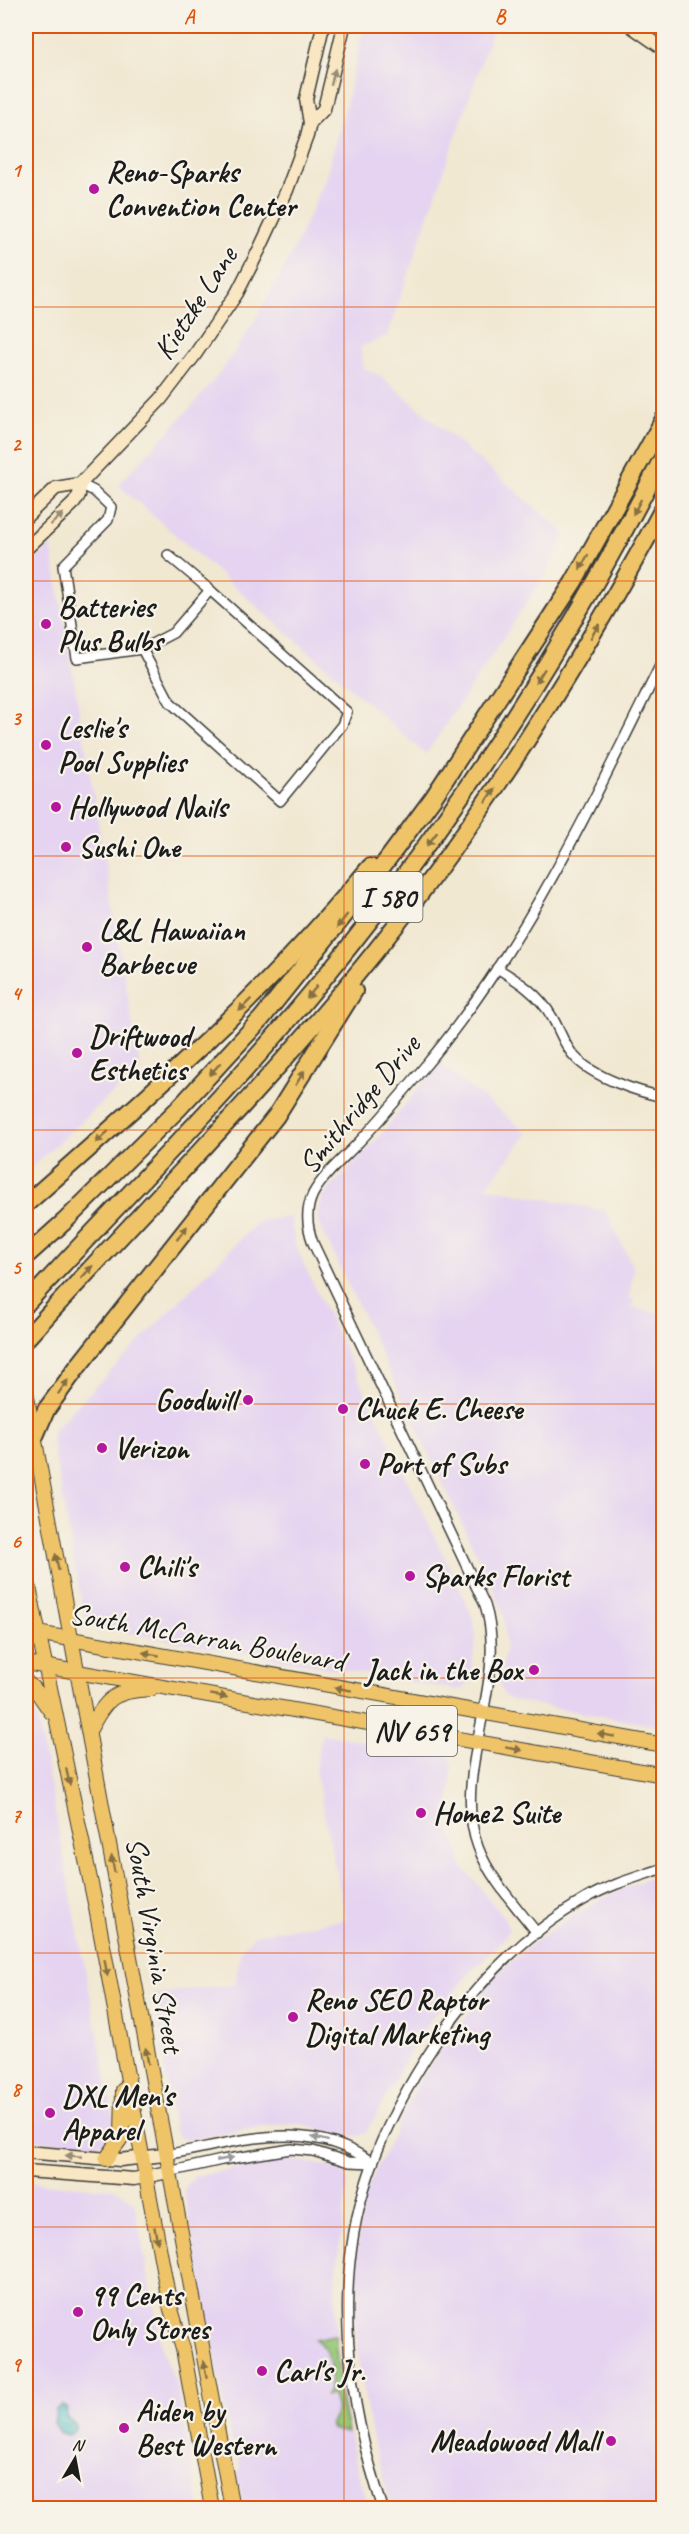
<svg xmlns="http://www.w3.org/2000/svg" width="689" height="2534" font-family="Caveat,sans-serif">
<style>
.built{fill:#e5d3f1}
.grass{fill:#97c877;stroke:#5a724a;stroke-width:1.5}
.water{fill:url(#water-waves);stroke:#376e72;stroke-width:1.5}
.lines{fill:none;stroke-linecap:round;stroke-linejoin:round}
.street-casing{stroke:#3c3b37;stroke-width:12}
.secondary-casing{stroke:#3c3b37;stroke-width:15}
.primary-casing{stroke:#3c3b37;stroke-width:16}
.highway-casing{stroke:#3c3b37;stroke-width:20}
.street{stroke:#fff;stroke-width:9}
.secondary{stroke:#f9e7c3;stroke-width:12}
.primary{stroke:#efc469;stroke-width:14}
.highway{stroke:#efc469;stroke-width:16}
.oneway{fill:#968c78}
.oneway2{fill:#867042}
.oneway3{fill:#999}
.grid{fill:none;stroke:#de560d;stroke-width:1.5;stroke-opacity:0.55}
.poi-dot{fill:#b5179e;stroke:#f7f3e8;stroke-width:2}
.labels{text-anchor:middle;stroke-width:4.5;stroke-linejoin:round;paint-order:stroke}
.shield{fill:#f7f3e8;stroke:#5e5c59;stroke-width:1.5}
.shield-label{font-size:28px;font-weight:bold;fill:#1c1c1c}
.poi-label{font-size:30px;font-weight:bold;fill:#1c1c1c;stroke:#f7f3e8;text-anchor:start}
.street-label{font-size:30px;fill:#1c1c1c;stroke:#f7f3e8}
.neatline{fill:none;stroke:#de560d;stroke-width:2}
.grid-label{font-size:20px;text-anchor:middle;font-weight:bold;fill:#de560d}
</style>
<defs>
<pattern id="water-waves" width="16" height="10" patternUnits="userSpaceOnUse" patternTransform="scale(1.5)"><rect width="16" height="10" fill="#52c0c9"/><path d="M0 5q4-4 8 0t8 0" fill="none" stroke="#47a4ac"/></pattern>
</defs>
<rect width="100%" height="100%" fill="#f7f3e8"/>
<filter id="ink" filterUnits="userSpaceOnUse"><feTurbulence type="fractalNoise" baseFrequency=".0167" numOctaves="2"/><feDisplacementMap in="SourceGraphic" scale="12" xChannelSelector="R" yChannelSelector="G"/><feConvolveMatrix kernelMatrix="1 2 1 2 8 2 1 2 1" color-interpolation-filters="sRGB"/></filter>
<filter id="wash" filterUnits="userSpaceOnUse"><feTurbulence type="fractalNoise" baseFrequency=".008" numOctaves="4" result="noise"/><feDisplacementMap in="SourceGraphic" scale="24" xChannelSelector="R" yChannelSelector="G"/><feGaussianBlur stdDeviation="1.35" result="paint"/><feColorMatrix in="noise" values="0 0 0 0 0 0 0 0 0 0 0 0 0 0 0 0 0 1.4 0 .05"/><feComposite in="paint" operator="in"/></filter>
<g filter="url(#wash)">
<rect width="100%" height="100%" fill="#f1e8d2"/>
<!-- built -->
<g class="built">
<path d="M364,26h130l-107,310 -27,11 4,21 17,8 185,158 -18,37 -122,183 -308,-269 76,-81 29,-35 26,-39 46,-83 30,-67 21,-76z"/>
<path d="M51,545l89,523 -114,104v-603z"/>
<path d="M439,1063l89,70 -42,54 120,24 28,58 -5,29 5,1 -2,9 31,6v413l-151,-27 -7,-3 -5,-12 6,-42 -2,-27 -9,-23 -176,-370 -1,-10 6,-18 54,-57z"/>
<path d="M290,1217l5,27 9,21 162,337 8,20 2,17 -7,43 -4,5 -8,3 -352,-61 -9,-3 -7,-6 -6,-11 -31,-169 1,-10 205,-209z"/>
<path d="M26,1697l5,1 10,39 74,389 -7,14 -16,6 -66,-7z"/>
<path d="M322,1734l126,22 5,8 -4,39 1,25 11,29 -1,6 45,56 4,11 -6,10 -29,28 -44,52 -16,25 -48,88 -6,3h-11l-48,-12 -29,1 -85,15 -8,-3 -5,-8 -20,-135 81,-9 6,-36 15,-15 90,-15 -31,-149z"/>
<path d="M663,1872v636h-272l-18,-69 -13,-65 -6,-64 1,-48 9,-67 55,-114 80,-109 35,-30 41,-28 34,-19z"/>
<path d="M281,2160l21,1 34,7 10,8 2,6 -13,102 1,49 2,37 11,62 11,49 10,27h-127l-6,-33 3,-7 -3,-24 -6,-3 -47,-249 1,-6 11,-10z"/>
<path d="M26,2182l89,7 19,12 28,148 14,35 24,124h-174z"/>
</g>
<!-- grass -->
<path class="grass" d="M335,2335l5,59 8,38 -1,1 -15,-4 -2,-6 7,-13 -4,-15 -7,1c10,-17 5,-46 -11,-57z"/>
<!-- water -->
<path class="water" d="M62,2405l5,3 -1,9 9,7v5l-6,6 -8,-2 -7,-10 2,-13z"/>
</g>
<g filter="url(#ink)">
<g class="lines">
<!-- street casing -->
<g class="street-casing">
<g id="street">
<path d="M80,484l14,7 17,16 -3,13 -45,46 14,92 65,-9 31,-16 37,-43 -42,-35"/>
<path d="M142,649l28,53 110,99 62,-76 5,-13 -137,-122"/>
<path d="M497,968c21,13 42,26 55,49 8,13 12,29 23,40 18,20 63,35 89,40"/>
<path d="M537,1933c-20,-26 -47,-54 -59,-86 -28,-75 32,-165 7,-242l-172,-362c-6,-16 -8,-33 0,-49 10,-19 30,-35 45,-51 22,-23 42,-47 63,-72 104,-122 172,-270 243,-413"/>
<path d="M164,2155c74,-12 142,-40 209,8"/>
<path d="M168,2172l54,-12 69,-11 22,2 36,11 24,1"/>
<path d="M383,2508c-36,-105 -51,-227 -14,-334 16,-48 40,-91 68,-133 39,-57 90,-109 150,-143 24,-14 51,-21 77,-30"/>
</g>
</g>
<!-- secondary casing -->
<g class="secondary-casing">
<g id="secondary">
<path d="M631,26l33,23"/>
<path d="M310,123l14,-14 20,-83"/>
<path d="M26,517l30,-29 24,-4 81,-85 33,-43 43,-63 23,-45 27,-58 20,-54 3,-13 -4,-24 17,-73"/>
<path d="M26,549l48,-46 5,-8 1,-11"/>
<path d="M26,2152l94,8 44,-5"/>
<path d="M26,2171l108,8 34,-7"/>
</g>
</g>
<!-- primary casing -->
<g class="primary-casing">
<g id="primary">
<path d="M26,1392c69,372 134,745 206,1116"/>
<path d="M26,1573l70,335 74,398 13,43 29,159"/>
<path d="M26,1631l638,114"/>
<path d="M26,1663l638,112"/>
<path d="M26,1682l11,10 14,20"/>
<path d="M89,1731c18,-33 23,-40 62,-42"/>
<path d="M106,2159l16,-22 1,-47"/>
</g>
</g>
<!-- highway casing -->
<g class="highway-casing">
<g id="highway">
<path d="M26,1204c121,-106 242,-213 344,-337"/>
<path d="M26,1256l39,-35 113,-112 84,-91 105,-131 66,-89 140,-215 91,-164"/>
<path d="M26,1304c90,-98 186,-193 272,-295 144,-170 265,-356 366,-554"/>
<path d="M26,1339c109,-121 226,-237 330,-364 119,-144 219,-303 308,-468"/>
<path d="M34,1438l12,-28 30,-41 200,-253 78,-125"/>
</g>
</g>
<!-- street -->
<use href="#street" class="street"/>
<!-- secondary -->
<use href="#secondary" class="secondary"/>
<!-- primary -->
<use href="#primary" class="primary"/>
<!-- highway -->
<use href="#highway" class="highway"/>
</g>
<!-- one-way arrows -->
<defs><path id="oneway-solid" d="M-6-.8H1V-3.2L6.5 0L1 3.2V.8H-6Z" transform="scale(1.5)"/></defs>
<g class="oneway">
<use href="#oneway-solid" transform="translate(333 77) rotate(-76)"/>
<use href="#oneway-solid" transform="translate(57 519) rotate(-43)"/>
<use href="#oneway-solid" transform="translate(74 2156) rotate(-175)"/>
</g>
<g class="oneway2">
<use href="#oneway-solid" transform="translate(637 507) rotate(118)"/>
<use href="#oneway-solid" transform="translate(584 562) rotate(119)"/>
<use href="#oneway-solid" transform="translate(595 631) rotate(-59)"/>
<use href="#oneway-solid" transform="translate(540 676) rotate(123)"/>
<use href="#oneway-solid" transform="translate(490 795) rotate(-56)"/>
<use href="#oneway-solid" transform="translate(432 839) rotate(127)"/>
<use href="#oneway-solid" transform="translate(342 921) rotate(128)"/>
<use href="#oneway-solid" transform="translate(312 992) rotate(129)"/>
<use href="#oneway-solid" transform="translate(245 1005) rotate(135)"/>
<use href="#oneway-solid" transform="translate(215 1069) rotate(132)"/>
<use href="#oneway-solid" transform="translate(300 1078) rotate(-58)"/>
<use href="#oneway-solid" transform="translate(102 1137) rotate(138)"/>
<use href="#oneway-solid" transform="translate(182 1233) rotate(-53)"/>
<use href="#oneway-solid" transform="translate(87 1272) rotate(-47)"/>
<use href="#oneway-solid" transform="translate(63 1387) rotate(-55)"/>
<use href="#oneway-solid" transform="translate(57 1562) rotate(-100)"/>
<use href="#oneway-solid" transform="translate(151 1654) rotate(-170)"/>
<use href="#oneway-solid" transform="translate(343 1689) rotate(-170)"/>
<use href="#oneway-solid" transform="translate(219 1696) rotate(10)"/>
<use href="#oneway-solid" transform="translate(606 1735) rotate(-170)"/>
<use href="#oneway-solid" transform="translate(514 1749) rotate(10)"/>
<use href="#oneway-solid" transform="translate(68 1777) rotate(78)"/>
<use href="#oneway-solid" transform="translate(113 1864) rotate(-100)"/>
<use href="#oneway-solid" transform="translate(106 1968) rotate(80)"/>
<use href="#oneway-solid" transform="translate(147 2056) rotate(-100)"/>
<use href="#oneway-solid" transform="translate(156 2235) rotate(79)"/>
<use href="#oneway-solid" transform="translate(205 2369) rotate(-101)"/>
</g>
<g class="oneway3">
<use href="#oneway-solid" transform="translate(320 2139) rotate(-166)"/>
<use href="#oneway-solid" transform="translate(225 2159) rotate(-11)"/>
</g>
</g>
<!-- grid -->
<path class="grid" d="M344,26v2482M26,307h638M26,581h638M26,856h638M26,1130h638M26,1404h638M26,1678h638M26,1953h638M26,2227h638"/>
<!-- markers -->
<g class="poi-dot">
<circle cx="94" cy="189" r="6"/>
<circle cx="46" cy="624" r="6"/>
<circle cx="46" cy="745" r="6"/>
<circle cx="56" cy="807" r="6"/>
<circle cx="66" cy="847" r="6"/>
<circle cx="87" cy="947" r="6"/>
<circle cx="77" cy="1053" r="6"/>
<circle cx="248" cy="1400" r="6"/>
<circle cx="343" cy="1409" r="6"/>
<circle cx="102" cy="1448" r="6"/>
<circle cx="365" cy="1464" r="6"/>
<circle cx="125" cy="1567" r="6"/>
<circle cx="410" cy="1576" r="6"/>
<circle cx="534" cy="1670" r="6"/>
<circle cx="421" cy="1813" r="6"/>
<circle cx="293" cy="2017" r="6"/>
<circle cx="50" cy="2113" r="6"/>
<circle cx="78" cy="2312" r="6"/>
<circle cx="262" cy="2371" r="6"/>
<circle cx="124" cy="2428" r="6"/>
<circle cx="611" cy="2441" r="6"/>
</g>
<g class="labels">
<!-- shield labels -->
<g class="shield">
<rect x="353.5" y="872" width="69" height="50" rx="4.5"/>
<rect x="367" y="1706" width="90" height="50" rx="4.5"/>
</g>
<g class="shield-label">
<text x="388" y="907">I 580</text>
<text x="412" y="1741">NV 659</text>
</g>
<!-- poi labels -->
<g class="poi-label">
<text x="106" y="182">Reno-Sparks<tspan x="106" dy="34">Convention Center</tspan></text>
<text x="58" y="617">Batteries<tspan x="58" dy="34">Plus Bulbs</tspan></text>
<text x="58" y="738">Leslie's<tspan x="58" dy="34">Pool Supplies</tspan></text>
<text x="68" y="817">Hollywood Nails</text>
<text x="78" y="857">Sushi One</text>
<text x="99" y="940">L&amp;L Hawaiian<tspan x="99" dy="34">Barbecue</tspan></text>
<text x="89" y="1046">Driftwood<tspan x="89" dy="34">Esthetics</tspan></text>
<text x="236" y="1410" text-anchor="end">Goodwill</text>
<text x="355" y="1419">Chuck E. Cheese</text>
<text x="114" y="1458">Verizon</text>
<text x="377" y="1474">Port of Subs</text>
<text x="137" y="1577">Chili's</text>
<text x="422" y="1586">Sparks Florist</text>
<text x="522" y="1680" text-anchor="end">Jack in the Box</text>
<text x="433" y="1823">Home2 Suite</text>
<text x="305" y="2010">Reno SEO Raptor<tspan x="305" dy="34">Digital Marketing</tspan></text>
<text x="62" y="2106">DXL Men's<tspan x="62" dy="34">Apparel</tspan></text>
<text x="90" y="2305">99 Cents<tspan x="90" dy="34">Only Stores</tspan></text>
<text x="274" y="2381">Carl's Jr.</text>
<text x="136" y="2421">Aiden by<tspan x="136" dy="34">Best Western</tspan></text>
<text x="599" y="2451" text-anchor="end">Meadowood Mall</text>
</g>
<!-- street labels -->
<g class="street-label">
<text transform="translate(195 303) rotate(-57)" y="10">Kietzke Lane</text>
<text transform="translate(359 1104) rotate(-50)" y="10">Smithridge Drive</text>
<text transform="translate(207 1637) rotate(10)" y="10">South McCarran Boulevard</text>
<text transform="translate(155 1945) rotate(80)" y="10">South Virginia Street</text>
</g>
</g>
<!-- margin -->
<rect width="689" height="2534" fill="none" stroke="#f7f3e8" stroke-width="66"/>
<!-- north arrow -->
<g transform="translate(75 2459) rotate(10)" stroke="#f7f3e8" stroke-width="4.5" paint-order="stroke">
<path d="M0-4.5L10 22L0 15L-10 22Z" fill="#1c1c1c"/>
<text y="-9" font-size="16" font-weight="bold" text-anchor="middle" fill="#1c1c1c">N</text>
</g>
<rect x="33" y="33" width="623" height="2468" class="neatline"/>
<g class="grid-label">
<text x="189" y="23">A</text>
<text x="500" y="23">B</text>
<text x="16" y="177">1</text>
<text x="16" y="451">2</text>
<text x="16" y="725">3</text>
<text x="16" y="1000">4</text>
<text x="16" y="1274">5</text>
<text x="16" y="1548">6</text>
<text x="16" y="1822">7</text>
<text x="16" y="2096">8</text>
<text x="16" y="2371">9</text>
</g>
</svg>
